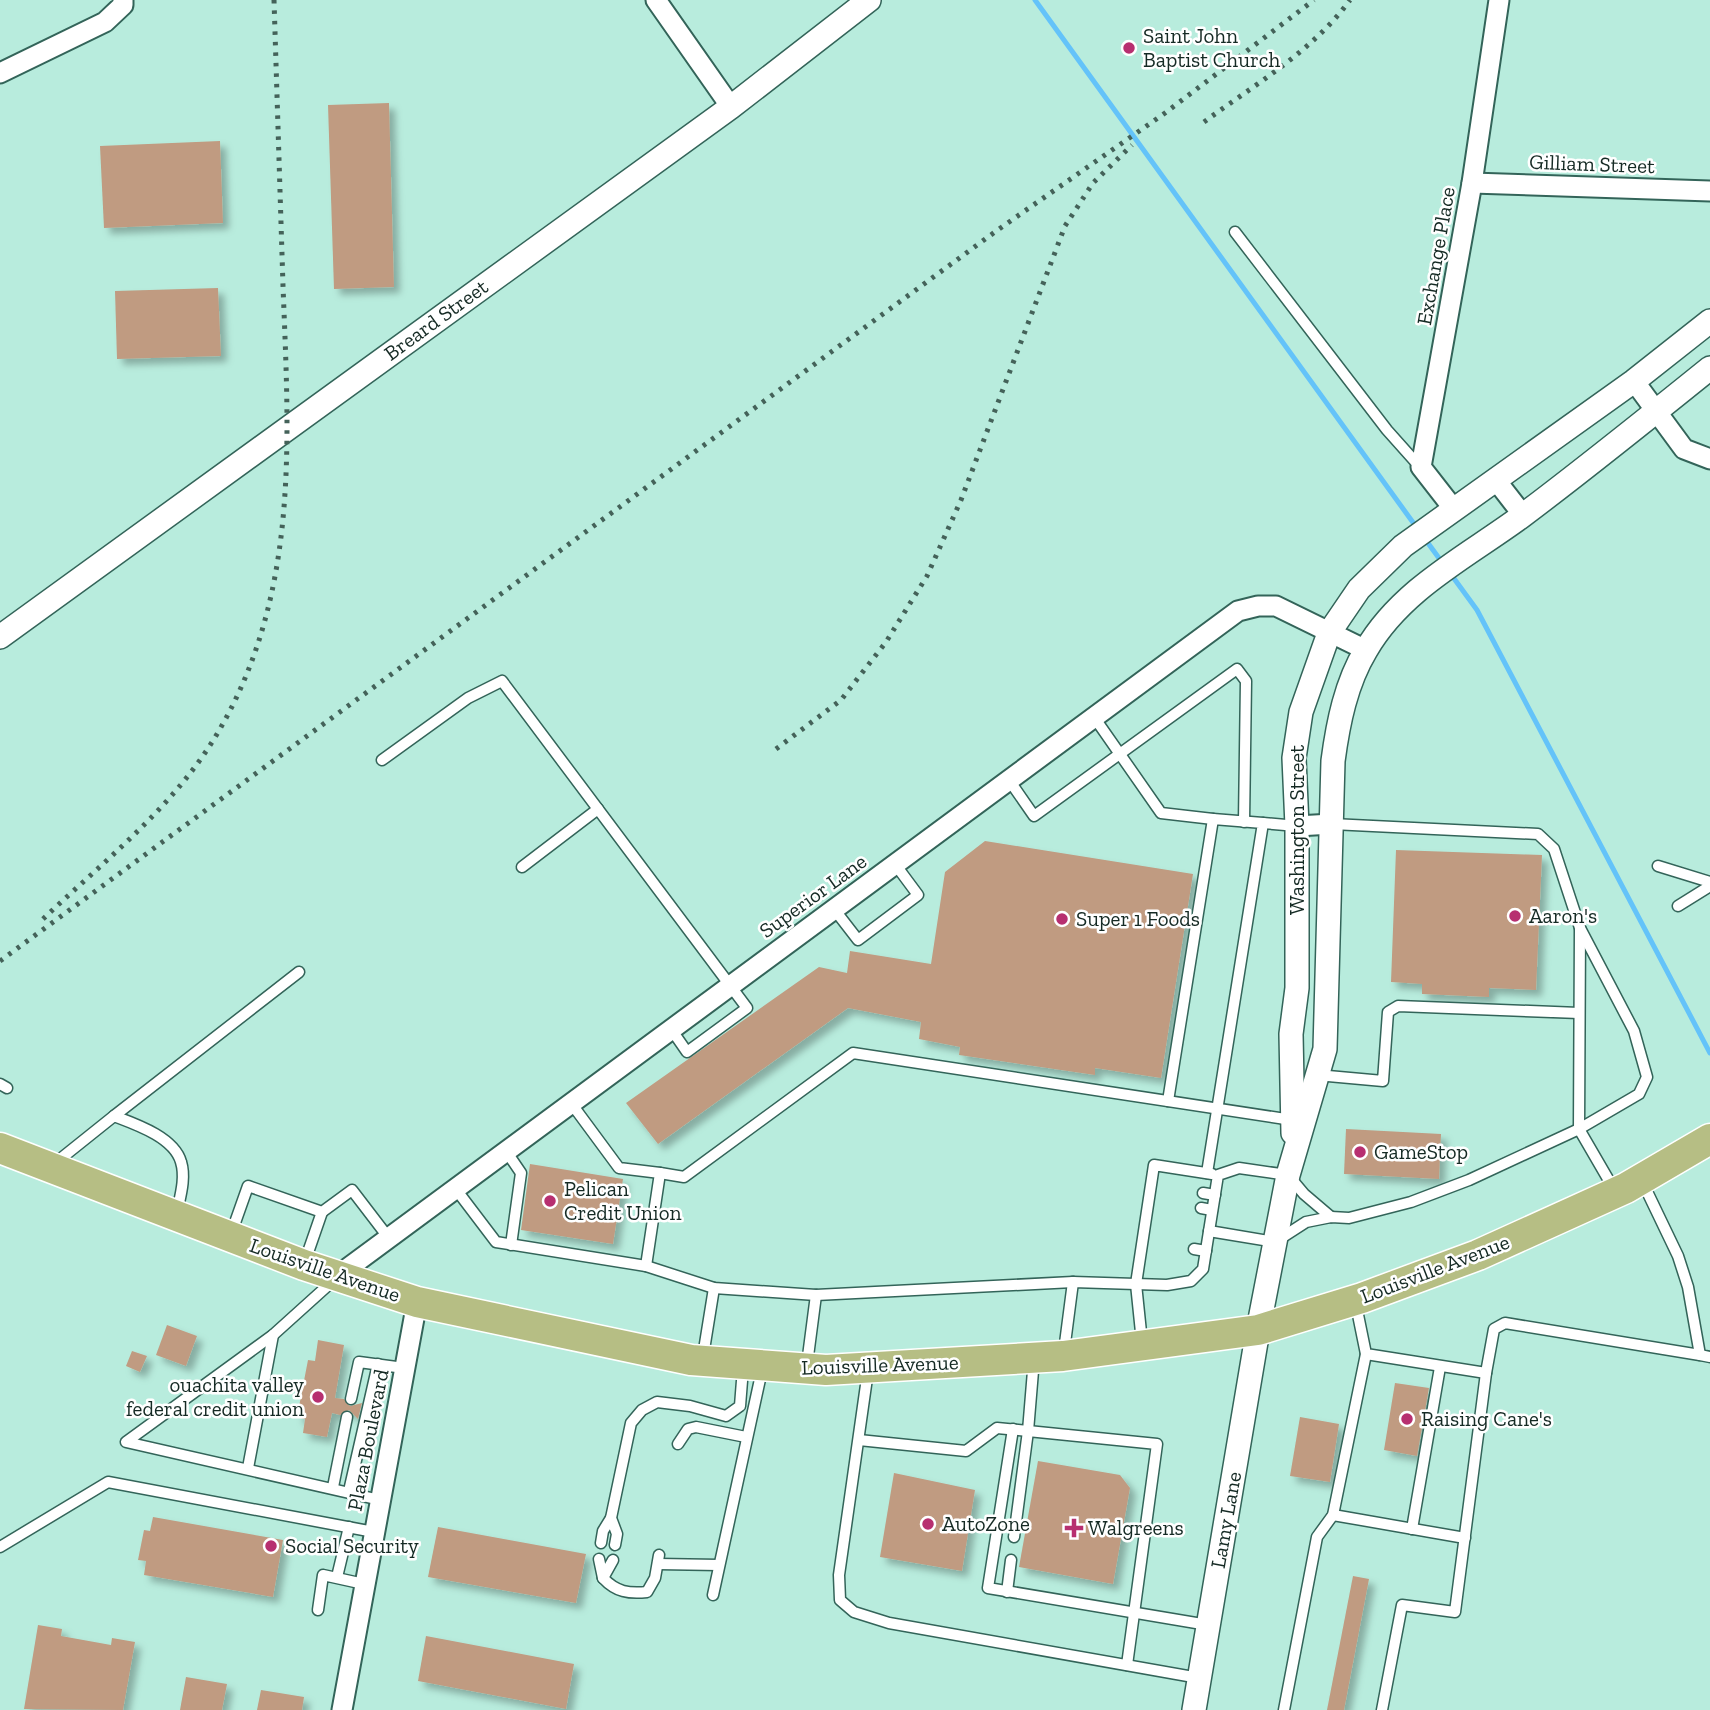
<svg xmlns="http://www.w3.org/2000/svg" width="1710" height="1710" font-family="'Zilla Slab',serif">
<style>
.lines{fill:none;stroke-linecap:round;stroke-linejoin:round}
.stream{stroke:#64c3f9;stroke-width:5}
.building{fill:#c09b81;filter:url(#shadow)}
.service-casing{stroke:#336459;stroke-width:13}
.minor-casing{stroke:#336459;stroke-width:23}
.tertiary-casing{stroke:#336459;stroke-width:26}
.primary-casing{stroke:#fff;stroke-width:33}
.service{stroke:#fff;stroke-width:10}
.minor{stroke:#fff;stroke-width:19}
.tertiary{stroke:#fff;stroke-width:23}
.primary{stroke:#b6be84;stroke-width:30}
.rail{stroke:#446259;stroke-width:5;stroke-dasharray:3.5 7;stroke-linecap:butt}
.poi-dot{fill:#b72f70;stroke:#fff;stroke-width:2.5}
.labels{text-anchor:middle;stroke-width:5;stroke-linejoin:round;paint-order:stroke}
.poi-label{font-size:21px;fill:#152a24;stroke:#fff;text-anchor:start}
.street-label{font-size:21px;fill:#152a24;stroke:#fff}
</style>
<defs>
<filter id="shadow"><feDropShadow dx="6" dy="6" stdDeviation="3.5" flood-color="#0004"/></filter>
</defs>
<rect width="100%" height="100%" fill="#b8ecdd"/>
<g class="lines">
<!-- stream -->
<g class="stream">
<path d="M1035,0l382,528"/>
<path d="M1425,539l19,26"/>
<path d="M1450,573l27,37 233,443"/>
</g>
</g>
<!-- building -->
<g class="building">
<path d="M389,103l5,184 -60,2 -6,-184z"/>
<path d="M220,141l3,82 -119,5 -4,-82z"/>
<path d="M218,288l3,68 -104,3 -2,-68z"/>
<path d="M985,841l208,33 -32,204 -66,-10v7l-136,-20 1,-8 -41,-8 2,-17 -73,-14 -190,136 -32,-41 193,-136 28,6 3,-22 81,13 14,-92z"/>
<path d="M1396,850l146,5 -6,135 -47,-2v9l-67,-3v-10l-31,-2z"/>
<path d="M1346,1129l95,5 -2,45 -95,-5z"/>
<path d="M530,1164l93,15 -10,65 -92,-14z"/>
<path d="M167,1325l30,11 -11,30 -30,-11z"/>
<path d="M318,1340l26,5 -9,53 9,1 6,7 12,-3 -4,16 -9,-9 -9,5 -8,-2 -5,24 -24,-4 2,-14 -8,-2 11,-57 7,1z"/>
<path d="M132,1351l15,5 -7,16 -14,-6z"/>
<path d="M1395,1383l34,5 -12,68 -33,-6z"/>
<path d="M1300,1417l39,7 -9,58 -40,-6z"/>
<path d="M1038,1461l82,14 10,13 -17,96 -94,-17z"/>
<path d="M894,1473l81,17 -13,81 -82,-14z"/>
<path d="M153,1517l130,23 -10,57 -129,-22 2,-14 -8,-1 6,-30 6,1z"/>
<path d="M438,1527l148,27 -10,49 -148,-26z"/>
<path d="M1353,1576l16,3 -25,131h-17z"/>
<path d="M38,1625l24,4 -1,7 50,9 1,-7 23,4 -12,68 -99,-1z"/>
<path d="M426,1636l148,28 -8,45 -148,-28z"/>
<path d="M186,1677l41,7 -5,26h-42z"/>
<path d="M261,1690l43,7 -2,13h-45z"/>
</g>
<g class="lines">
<!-- service casing -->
<g class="service-casing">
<g id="service">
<path d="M1235,232l152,198 33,37"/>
<path d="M1094,717l67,96 52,6"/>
<path d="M382,760l86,-62 34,-17 245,327 -60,44 -16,-23"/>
<path d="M1009,780l25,36 203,-147 9,12 -2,141"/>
<path d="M1263,823l34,3"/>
<path d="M1332,824l206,10 16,15 26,79 -1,201 36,62"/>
<path d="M1658,866l52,16"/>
<path d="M522,867l76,-58"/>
<path d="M1678,906l32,-20"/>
<path d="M834,909l24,31 60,-45 -23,-31"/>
<path d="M1317,1075l66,6 5,-69 10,-6 181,7"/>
<path d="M0,1084l7,4"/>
<path d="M1168,1101l45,-282 50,4 -56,350"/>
<path d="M571,1103l48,65 41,5 -14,93"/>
<path d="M114,1116l185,-144"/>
<path d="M506,1151l15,22 -10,72"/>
<path d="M54,1164l60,-48c21,8 60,21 67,46 5,16 -1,35 -4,50"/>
<path d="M660,1173l24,4 169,-124 439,67"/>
<path d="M1642,1181l36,75 10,31 12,68 10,2"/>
<path d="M455,1188l41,54 150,24 68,22 102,7 257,-13 94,3 24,-4 12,-12 15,-94 21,-7 49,7 16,19 27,23"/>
<path d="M1203,1193l12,2"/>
<path d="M1201,1208l11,2"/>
<path d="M1209,1231l66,11 31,-20 25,-5 18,1 62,-16 58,-22 110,-51 60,-35 8,-17 -13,-46 -54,-103"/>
<path d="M231,1234l17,-48 74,26 30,-22 36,47"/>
<path d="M1194,1249l12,2"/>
<path d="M305,1261l17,-49"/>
<path d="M334,1280l-61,55 -147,107 254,58"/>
<path d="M1356,1305l10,49 120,19 8,-44 11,-6 195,32"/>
<path d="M1142,1342l-6,-58 18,-119 58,9"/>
<path d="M1064,1351l9,-69"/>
<path d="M703,1356l11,-68"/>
<path d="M807,1364l9,-69"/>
<path d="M868,1371l-29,204 1,25 14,12 35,11 310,55"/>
<path d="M351,1399l8,-37 45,6"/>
<path d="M1013,1429l-25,159 220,37"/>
<path d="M859,1440l107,11 31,-23 31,3 6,-72"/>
<path d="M678,1444l10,-15 8,-2 50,10"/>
<path d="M248,1468l25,-133"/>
<path d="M333,1487l14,-70"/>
<path d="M349,1491l29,-127"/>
<path d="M1333,1515l132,23"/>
<path d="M1412,1529l28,-162"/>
<path d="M1014,1537l14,-106 129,13 -30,221"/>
<path d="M601,1543l2,-12 8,-13"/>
<path d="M615,1545l2,-11 -6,-16 20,-95 11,-13 15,-8 33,4 36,10 14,-10 3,-38"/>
<path d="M0,1547l108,-65 266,50"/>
<path d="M599,1559l4,19"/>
<path d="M613,1560l-10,18c13,14 26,16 44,14l8,-14 4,-23"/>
<path d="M658,1564l61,1"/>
<path d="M337,1577l12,-50"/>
<path d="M1007,1592l4,-32"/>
<path d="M713,1595l49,-225"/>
<path d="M318,1610l5,-35 41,9"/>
<path d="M1284,1710l33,-173 16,-22 33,-161"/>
<path d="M1382,1710l20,-105 53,7 31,-239"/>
</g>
</g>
<!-- minor casing -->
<g class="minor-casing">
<g id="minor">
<path d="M656,0l75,107"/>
<path d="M0,73l105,-51 18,-17v-5"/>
<path d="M1472,183l238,8"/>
<path d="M1634,381l50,68 26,10"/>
<path d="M1495,479l28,36"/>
<path d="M1453,508l-32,-41 51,-284 27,-183"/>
<path d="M1297,826l35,-2"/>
<path d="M336,1277l902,-666 20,-5h18l90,44"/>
<path d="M342,1710l75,-408"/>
</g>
</g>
<!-- tertiary casing -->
<g class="tertiary-casing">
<g id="tertiary">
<path d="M0,637l731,-530 138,-107"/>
<path d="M1293,1133l-2,-99 6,-46v-162l-3,-68 7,-46 28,-79 30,-44 44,-43 231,-165 76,-60"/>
<path d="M1194,1710l64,-380 30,-155 37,-126 8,-288c5,-38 13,-78 33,-111 35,-61 102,-94 156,-134 64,-48 126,-98 188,-148"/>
</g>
</g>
<!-- primary casing -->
<g class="primary-casing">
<path id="primary" d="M0,1148l304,117 113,37 274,58 135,10 237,-14 195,-26 104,-32 116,-43 148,-67 84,-49"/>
</g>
<!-- service -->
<use href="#service" class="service"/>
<!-- minor -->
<use href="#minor" class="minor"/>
<!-- tertiary -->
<use href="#tertiary" class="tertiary"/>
<!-- primary -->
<use href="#primary" class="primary"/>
<!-- rail -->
<g class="rail">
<path d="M1204,122c50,-37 109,-71 146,-122"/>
<path d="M776,749l65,-49 45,-58 41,-66 34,-76 104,-274 28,-43 39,-38"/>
<path d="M43,919c59,-56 128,-110 171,-180 86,-141 75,-296 69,-453 -3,-95 -6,-191 -9,-286"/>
<path d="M0,961l999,-732 166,-116 149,-113"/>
</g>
</g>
<!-- markers -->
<g class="poi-dot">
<circle cx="1129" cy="48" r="7"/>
<circle cx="1515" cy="916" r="7"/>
<circle cx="1062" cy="919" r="7"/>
<circle cx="1360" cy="1152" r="7"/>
<circle cx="550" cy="1201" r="7"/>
<circle cx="318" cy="1397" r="7"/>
<circle cx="1407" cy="1419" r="7"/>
<circle cx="928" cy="1524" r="7"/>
<path d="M1070.5 1517.5h7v7h7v7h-7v7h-7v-7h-7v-7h7z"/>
<circle cx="271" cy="1546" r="7"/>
</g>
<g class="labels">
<!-- poi labels -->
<g class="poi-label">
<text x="1143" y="43">Saint John<tspan x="1143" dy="24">Baptist Church</tspan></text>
<text x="1529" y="923">Aaron's</text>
<text x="1076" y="926">Super 1 Foods</text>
<text x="1374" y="1159">GameStop</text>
<text x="564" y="1196">Pelican<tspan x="564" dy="24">Credit Union</tspan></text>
<text x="304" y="1392" text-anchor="end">ouachita valley<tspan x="304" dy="24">federal credit union</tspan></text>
<text x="1421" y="1426">Raising Cane's</text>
<text x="942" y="1531">AutoZone</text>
<text x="1088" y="1535">Walgreens</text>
<text x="285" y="1553">Social Security</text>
</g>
<!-- street labels -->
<g class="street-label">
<text transform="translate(1592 164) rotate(2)" y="7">Gilliam Street</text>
<text transform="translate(1436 256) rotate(-80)" y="7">Exchange Place</text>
<text transform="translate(436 320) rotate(-36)" y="7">Breard Street</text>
<text transform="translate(1297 830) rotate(-90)" y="7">Washington Street</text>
<text transform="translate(813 896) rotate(-36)" y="7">Superior Lane</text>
<text transform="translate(1435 1269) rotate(-21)" y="7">Louisville Avenue</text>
<text transform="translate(325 1270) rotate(19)" y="7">Louisville Avenue</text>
<text transform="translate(880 1365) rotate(-2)" y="7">Louisville Avenue</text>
<text transform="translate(368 1440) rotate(-79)" y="7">Plaza Boulevard</text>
<text transform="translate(1226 1520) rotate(-80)" y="7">Lamy Lane</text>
</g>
</g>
</svg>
